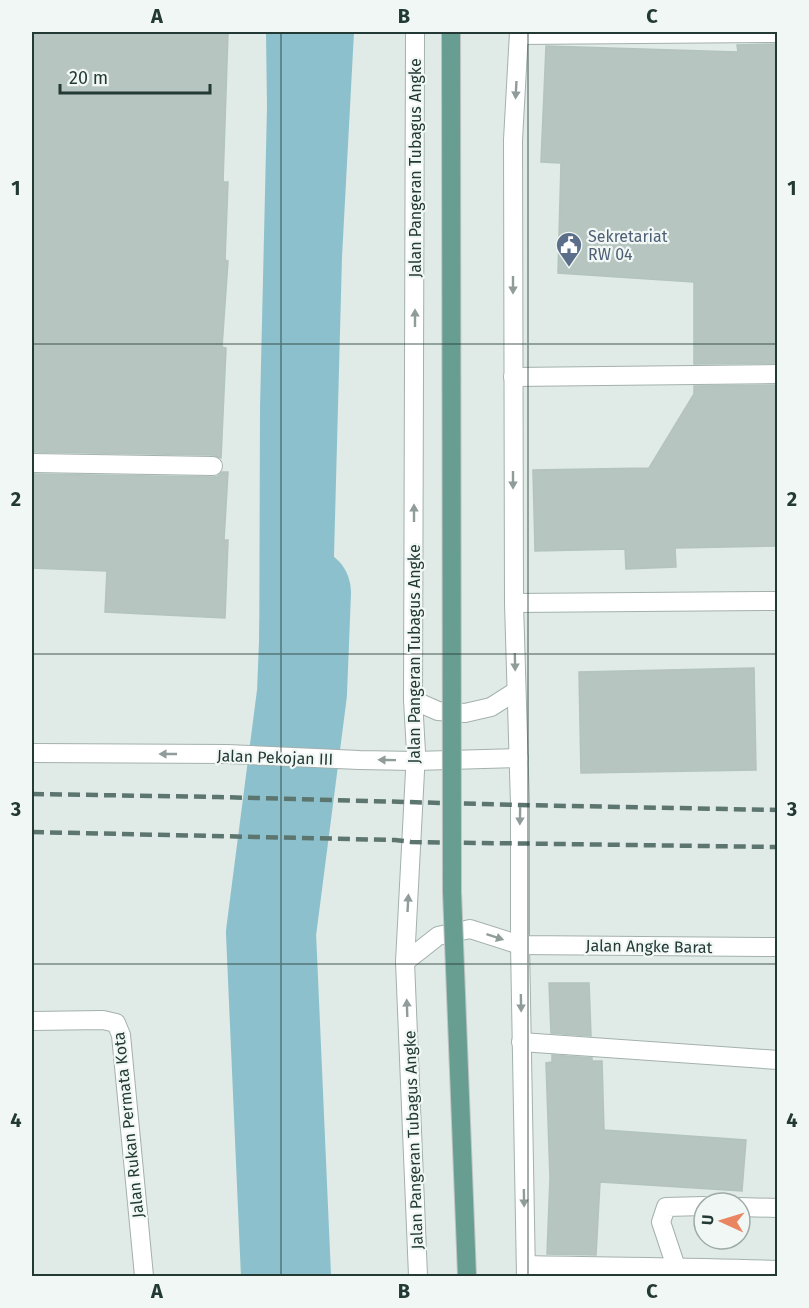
<svg xmlns="http://www.w3.org/2000/svg" width="809" height="1308" font-family="'Fira Sans',sans-serif">
<style>
.water{fill:#8cc0cc}
.lines{fill:none;stroke-linecap:round;stroke-linejoin:round}
.river{stroke:#8cc0cc;stroke-width:90}
.building{fill:#b6c5bf;stroke:#b3c3bd;stroke-width:1.5}
.minor-casing{stroke:#a3b1ad;stroke-width:20}
.minor{stroke:#fff;stroke-width:18}
.rail{stroke:#5c756f;stroke-width:4.5;stroke-dasharray:12 6;stroke-linecap:butt}
.major-bridge-casing{stroke:#bdc4c2;stroke-width:20;stroke-linecap:butt}
.major-bridge{stroke:#689d91;stroke-width:18}
.oneway{fill:#909c9a}
.grid{fill:none;stroke:#223934;stroke-width:1.5;stroke-opacity:0.55}
.labels{text-anchor:middle;stroke-width:4.5;stroke-linejoin:round;paint-order:stroke}
.street-label{font-size:16px;fill:#223934;stroke:#f1f7f4}
.service-label{font-size:16px;fill:#4e5e75;stroke:#f1f7f4;text-anchor:start}
.neatline{fill:none;stroke:#223934;stroke-width:2}
.grid-label{font-size:20px;text-anchor:middle;font-weight:bold;fill:#223934}
</style>
<rect width="100%" height="100%" fill="#e0eae6"/>
<!-- water -->
<g class="water">
<path d="M266,32h88l-12,225 -9,336 3,125 -77,-6 1,-304 7,-301z"/>
<path d="M307,972l17,304h-69l-13,-299z"/>
</g>
<g class="lines">
<!-- river -->
<path class="river" d="M286,1276l-15,-343 31,-240 4,-101"/>
</g>
<!-- building -->
<g class="building">
<path d="M33,32h195l-5,150h5l-3,78 3,1 -6,86 4,1 -5,110 -8,-3 -181,-3v-392z"/>
<path d="M777,44v319l-83,1v-82l-136,-9 3,-110 -20,-1 5,-116 192,6 -1,-7z"/>
<path d="M777,385v161l-102,2 1,19 -50,2 -1,-20 -90,2 -2,-81 116,-2 45,-74v-8z"/>
<path d="M222,472h6l-4,68h4l-3,78 -120,-6 2,-41 -75,-3v-94l181,3 5,-1z"/>
<path d="M754,668l2,102 -175,3 -2,-101z"/>
<path d="M549,983h40l2,53 -40,-3z"/>
<path d="M552,1055l40,3v3h10l2,69 142,10 -4,51 -142,-9 -4,73 -49,-1 3,-76 -4,-115 6,-1z"/>
</g>
<g class="lines">
<!-- minor casing -->
<g class="minor-casing">
<g id="minor">
<path d="M415,32l-2,668 3,52 -11,210 13,314"/>
<path d="M519,32l-6,108 1,463 6,202v140l6,331"/>
<path d="M519,35l259,-2"/>
<path d="M513,377l265,-3"/>
<path d="M32,463l181,3"/>
<path d="M514,603l264,-2"/>
<path d="M413,700l25,11 27,2 26,-6 25,-16"/>
<path d="M32,753l195,1 132,6 56,1 104,-3"/>
<path d="M405,962l33,-26 32,-7 50,16 258,2"/>
<path d="M32,1021l71,-1 13,3 5,12 23,241"/>
<path d="M521,1042l257,18"/>
<path d="M740,1207l38,1"/>
<path d="M526,1265c84,2 168,2 252,5"/>
<path d="M676,1267l-15,-45 5,-15 38,-1"/>
</g>
</g>
<!-- minor -->
<use href="#minor" class="minor"/>
<!-- rail -->
<g class="rail">
<path d="M32,794l186,3 302,8 258,5"/>
<path d="M32,832l363,8 16,2 367,5"/>
</g>
<!-- major-bridge casing -->
<g class="major-bridge-casing">
<path id="major-bridge" d="M451,32l1,860 15,384"/>
</g>
<!-- major-bridge -->
<use href="#major-bridge" class="major-bridge"/>
</g>
<!-- one-way arrows -->
<defs><path id="oneway-solid" d="M-6-.8H1V-3.2L6.5 0L1 3.2V.8H-6Z" transform="scale(1.5)"/></defs>
<g class="oneway">
<use href="#oneway-solid" transform="translate(516 90) rotate(93)"/>
<use href="#oneway-solid" transform="translate(513 285) rotate(90)"/>
<use href="#oneway-solid" transform="translate(415 318) rotate(-90)"/>
<use href="#oneway-solid" transform="translate(513 480) rotate(90)"/>
<use href="#oneway-solid" transform="translate(414 513) rotate(-90)"/>
<use href="#oneway-solid" transform="translate(515 662) rotate(89)"/>
<use href="#oneway-solid" transform="translate(168 754) rotate(-180)"/>
<use href="#oneway-solid" transform="translate(387 760) rotate(-179)"/>
<use href="#oneway-solid" transform="translate(520 816) rotate(91)"/>
<use href="#oneway-solid" transform="translate(408 903) rotate(-87)"/>
<use href="#oneway-solid" transform="translate(495 937) rotate(18)"/>
<use href="#oneway-solid" transform="translate(521 1003) rotate(89)"/>
<use href="#oneway-solid" transform="translate(407 1008) rotate(-92)"/>
<use href="#oneway-solid" transform="translate(524 1198) rotate(89)"/>
</g>
<!-- grid -->
<path class="grid" d="M281,32v1244M528,32v1244M32,344h746M32,654h746M32,964h746"/>
<!-- icons -->
<defs>
<g id="civic-pin" transform="scale(1.35)"><path d="M0 17L-7.5 6A9.5 9.5 0 1 1 7.5 6Z" fill="#5c6f8a" stroke="#f1f7f4"/><path d="M-.6-6.5H3V-4.5H.6V-3L4-1V1h2V6H-6V1h2V-1L-.6-3ZM-1.2 2.5V6h2.4V2.5Z" fill="#fff"/></g>
</defs>
<g fill-rule="evenodd">
<use href="#civic-pin" x="569" y="245"/>
</g>
<g class="labels">
<!-- street labels -->
<g class="street-label">
<text transform="translate(415 168) rotate(-90)" y="6">Jalan Pangeran Tubagus Angke</text>
<text transform="translate(414 654) rotate(-90)" y="6">Jalan Pangeran Tubagus Angke</text>
<text transform="translate(275 757) rotate(2)" y="6">Jalan Pekojan III</text>
<text transform="translate(649 946) rotate(1)" y="6">Jalan Angke Barat</text>
<text transform="translate(128 1125) rotate(-96)" y="6">Jalan Rukan Permata Kota</text>
<text transform="translate(413 1140) rotate(-92)" y="6">Jalan Pangeran Tubagus Angke</text>
</g>
<!-- service labels -->
<g class="service-label">
<text x="588" y="242">Sekretariat<tspan x="588" dy="18">RW 04</tspan></text>
</g>
</g>
<!-- border -->
<rect width="809" height="1308" fill="none" stroke="#f1f7f4" stroke-width="66"/>
<!-- north arrow -->
<g transform="translate(722 1221) rotate(274)"><circle r="28" fill="#f1f7f4" stroke="#9eaba7" stroke-width="1.5"/>
<path d="M0-4.5L10 22L0 15L-10 22Z" fill="#e98560"/>
<text y="-9" font-size="16" font-weight="bold" text-anchor="middle" fill="#223934">U</text>
</g>
<!-- scale -->
<path d="M60 84v9h150v-9" fill="none" stroke="#223934" stroke-width="3"/>
<text x="69" y="84" font-size="18" fill="#223934" stroke="#f1f7f4" stroke-width="4.5" paint-order="stroke">20 m</text>
<rect x="33" y="33" width="743" height="1242" class="neatline"/>
<g class="grid-label">
<text x="157" y="23">A</text>
<text x="404" y="23">B</text>
<text x="652" y="23">C</text>
<text x="16" y="195">1</text>
<text x="792" y="195">1</text>
<text x="16" y="506">2</text>
<text x="792" y="506">2</text>
<text x="16" y="816">3</text>
<text x="792" y="816">3</text>
<text x="16" y="1127">4</text>
<text x="792" y="1127">4</text>
<text x="157" y="1298">A</text>
<text x="404" y="1298">B</text>
<text x="652" y="1298">C</text>
</g>
</svg>
